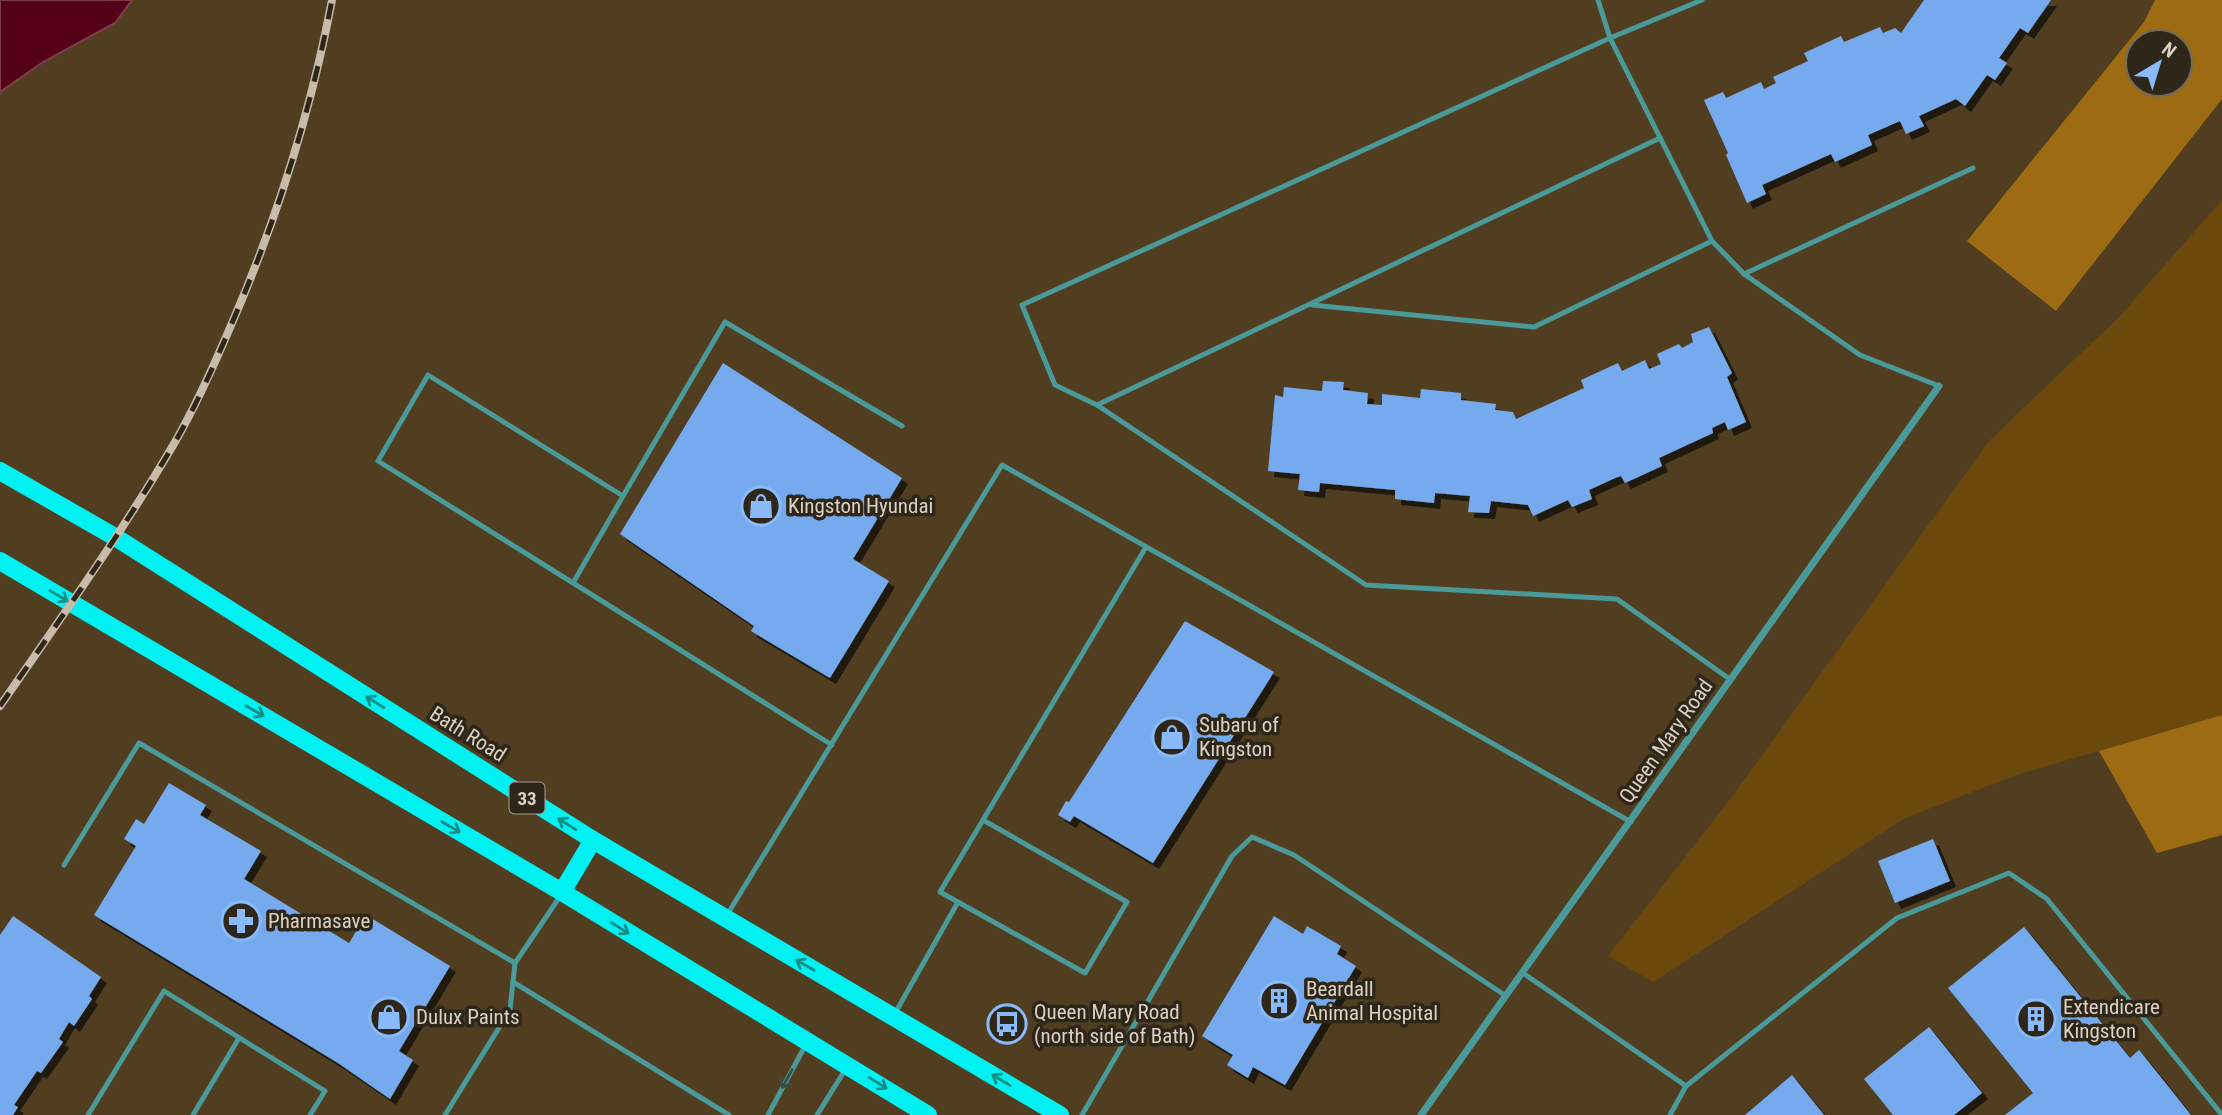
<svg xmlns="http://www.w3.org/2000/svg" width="2222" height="1115" font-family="'Roboto Condensed',sans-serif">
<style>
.green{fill:#6b490c}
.forest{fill:#9d6c12;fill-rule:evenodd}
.water{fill:#540016;stroke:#7d3e49;stroke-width:2}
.building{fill:#76aaee;filter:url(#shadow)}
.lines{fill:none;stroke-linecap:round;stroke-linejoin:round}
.lane{stroke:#4a9a9a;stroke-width:5}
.street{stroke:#4a9a9a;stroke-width:7}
.primary{stroke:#00f1f2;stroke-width:18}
.rail-casing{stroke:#c8bba9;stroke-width:8}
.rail{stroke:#2f261a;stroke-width:5;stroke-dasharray:16;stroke-linecap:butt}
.oneway{stroke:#188c86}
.oneway2{stroke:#384f47}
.labels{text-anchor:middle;stroke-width:7;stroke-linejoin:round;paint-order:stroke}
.shield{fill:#2f261a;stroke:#a89d8e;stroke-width:2}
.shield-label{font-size:19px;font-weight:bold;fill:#dcd0c0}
.poi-label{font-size:21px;fill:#dcd0c0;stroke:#2f261a;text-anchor:start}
.street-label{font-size:21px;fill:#dcd0c0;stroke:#2f261a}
</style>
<defs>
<filter id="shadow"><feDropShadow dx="6" dy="6" stdDeviation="0" flood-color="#0009"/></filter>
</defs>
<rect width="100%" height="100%" fill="#513e21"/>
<!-- green -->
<path class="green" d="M2222,200v515l-206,60 -113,44 -250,163 -45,-26 123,-158 258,-357 131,-125z"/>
<!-- forest -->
<g class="forest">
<path d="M2155,0h67v99l-166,212 -89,-70 177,-219zM2180,42v42h-42v-42z"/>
<path d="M2222,715v120l-65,18 -58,-102z"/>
</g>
<!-- water -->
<path class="water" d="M0,0h132l-17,23 -72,39 -43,30z"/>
<!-- building -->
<g class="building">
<path d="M1924,0h127l-23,33 -8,-5 -21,30 8,5 -12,17 -8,-5 -22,31 -9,-7 -37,17 5,10 -18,8 -6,-13 -32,14 4,10 -37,17 -4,-8 -69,31 4,9 -19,9 -21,-48 2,-2 -24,-53 19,-8 3,6 35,-16 3,7 12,-6 -3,-6 35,-16 -4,-8 37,-17 3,6 36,-15 3,6 12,-5 6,5z"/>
<path d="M1709,327l23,46 -5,4 19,45 -18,8 -3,-8 -13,6 1,5 -54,25 3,8 -37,17 -4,-7 -6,2 -26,12 3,9 -20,8 -4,-7 -35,16 -5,-11 -37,-4 -2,12 -21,-1 2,-16 -35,-3 -1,10 -39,-4v-9l-75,-7 -1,9 -21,-2 2,-16 -32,-3 7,-76 8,2 1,-10 38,4 1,-10 21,1 -1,8 25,3 -1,11 15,1v-11l38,4 1,-9 40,4v7l35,4 -1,6 18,2 3,7 68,-31 -3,-8 37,-17 4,8 23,-11 4,9 12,-5 -4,-10 22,-10 3,4 11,-6 -2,-8z"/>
<path d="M723,363l179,115 -49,81 36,22 -59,97 -79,-47 3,-5 -134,-92z"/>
<path d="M1185,621l89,51 -121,191 -79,-47 -4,6 -12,-7 8,-14 3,1z"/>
<path d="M169,783l37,22 -6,10 61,36 -17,28 105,64 17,-28 84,51 -51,85 14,9 -23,39 -52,-36 -244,-148 42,-69 -12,-7 12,-20 8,5z"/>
<path d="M1933,839l17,42 -55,22 -17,-42z"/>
<path d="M13,916l88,61 -12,19 3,3 -18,27 -5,-4 -10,17 4,3 -22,31 -4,-2 -23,34 4,2 -5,8h-13v-180z"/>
<path d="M1274,916l29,18 4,-8 34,20 -4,8 19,12 -71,119 -32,-18 -5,11 -21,-13 6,-10 -31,-19z"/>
<path d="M2024,927l106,131 9,-8 52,65h-186l28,-22 -85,-105z"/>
<path d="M1929,1027l53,66 -28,22h-61l-29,-36z"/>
<path d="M1792,1075l32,40h-79z"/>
</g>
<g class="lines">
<!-- lane -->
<g class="lane">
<path d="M1598,0l12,38 102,203 32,33 116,81 79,31"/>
<path d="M1702,0l-92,38 -588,267 33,80 42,20 269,180 251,14 114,81"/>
<path d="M1744,274l229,-106"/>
<path d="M1312,305l222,22 178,-86"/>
<path d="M1097,405l563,-267"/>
<path d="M623,496l102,-174 177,104"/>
<path d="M573,583l50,-87 -195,-121 -50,86 454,284"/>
<path d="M983,820l144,82 -42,71 -145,-81 206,-345"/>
<path d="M64,865l75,-122 376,220 46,-68"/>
<path d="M727,915l275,-450 629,357"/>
<path d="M1523,973l163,113 -16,29"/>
<path d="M513,982l216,133"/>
<path d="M894,1015l64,-113"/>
<path d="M1686,1086l211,-168 112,-45 38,26 175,216"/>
<path d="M88,1115l76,-124 161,100 -15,24"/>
<path d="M193,1115l46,-77"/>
<path d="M445,1115l65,-105 5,-47"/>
<path d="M768,1115l37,-69"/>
<path d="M817,1115l28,-45"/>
<path d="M1082,1115l150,-259 20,-19 42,18 212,141"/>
</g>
<!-- street -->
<path class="street" d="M1421,1115l518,-729"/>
<!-- primary -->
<g class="primary">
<path d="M0,471l115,66 478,303 467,275"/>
<path d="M0,561l562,331 366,223"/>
<path d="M562,892l31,-52"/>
</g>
<!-- rail casing -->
<g class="rail-casing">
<path id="rail" d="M0,706c60,-87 122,-173 175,-264 22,-38 40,-79 57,-119 45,-104 79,-212 100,-323"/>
</g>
<!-- rail -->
<use href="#rail" class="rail"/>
</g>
<!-- one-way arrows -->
<defs><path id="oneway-shaft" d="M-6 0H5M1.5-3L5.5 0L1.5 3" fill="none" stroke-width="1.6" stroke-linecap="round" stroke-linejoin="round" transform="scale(1.75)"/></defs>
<g class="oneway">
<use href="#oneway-shaft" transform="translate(59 596) rotate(31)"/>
<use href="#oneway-shaft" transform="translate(375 702) rotate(-148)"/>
<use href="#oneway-shaft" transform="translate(255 711) rotate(30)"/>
<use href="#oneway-shaft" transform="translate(567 824) rotate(-148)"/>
<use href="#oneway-shaft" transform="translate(451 827) rotate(30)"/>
<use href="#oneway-shaft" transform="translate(620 928) rotate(32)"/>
<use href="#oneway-shaft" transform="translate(805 965) rotate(-150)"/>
<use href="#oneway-shaft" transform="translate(1001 1080) rotate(-149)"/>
<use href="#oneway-shaft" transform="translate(878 1083) rotate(32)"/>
</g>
<use class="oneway2" href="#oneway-shaft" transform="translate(787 1079) rotate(119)"/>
<!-- icons -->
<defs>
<g id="shop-ring" transform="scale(2.0125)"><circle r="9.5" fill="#2f261a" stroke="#88bafc" stroke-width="1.5"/><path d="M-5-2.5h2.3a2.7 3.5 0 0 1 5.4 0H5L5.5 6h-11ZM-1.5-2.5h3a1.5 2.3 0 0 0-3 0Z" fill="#88bafc"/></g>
<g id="pharmacy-ring" transform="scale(2.0125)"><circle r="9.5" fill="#2f261a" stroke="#88bafc" stroke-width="1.5"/><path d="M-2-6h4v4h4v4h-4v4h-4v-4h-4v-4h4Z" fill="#88bafc"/></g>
<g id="building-ring" transform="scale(2.0125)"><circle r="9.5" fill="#2f261a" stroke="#88bafc" stroke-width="1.5"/><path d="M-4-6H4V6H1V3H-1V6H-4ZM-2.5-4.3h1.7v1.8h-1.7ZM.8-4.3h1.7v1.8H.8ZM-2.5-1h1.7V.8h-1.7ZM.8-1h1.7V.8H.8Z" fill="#88bafc"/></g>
<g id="bus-ring" transform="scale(2.0125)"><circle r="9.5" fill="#2f261a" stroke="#88bafc" stroke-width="1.5"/><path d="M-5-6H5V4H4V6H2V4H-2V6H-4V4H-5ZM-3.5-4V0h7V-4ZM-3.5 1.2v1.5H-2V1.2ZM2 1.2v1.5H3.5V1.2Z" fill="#88bafc"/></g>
</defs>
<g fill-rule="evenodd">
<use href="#shop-ring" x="761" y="506"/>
<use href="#shop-ring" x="1172" y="737"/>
<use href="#pharmacy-ring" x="241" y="921"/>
<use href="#building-ring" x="1279" y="1001"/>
<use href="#shop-ring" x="389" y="1017"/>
<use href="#building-ring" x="2036" y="1019"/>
<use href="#bus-ring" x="1007" y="1024"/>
</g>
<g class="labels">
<!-- shield labels -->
<rect class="shield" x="509.5" y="782.5" width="35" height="31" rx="5"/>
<g class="shield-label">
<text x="527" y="805">33</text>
</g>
<!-- poi labels -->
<g class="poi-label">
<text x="788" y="513">Kingston Hyundai</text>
<text x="1199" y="732">Subaru of<tspan x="1199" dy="24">Kingston</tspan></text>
<text x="268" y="928">Pharmasave</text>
<text x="1306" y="996">Beardall<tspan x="1306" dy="24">Animal Hospital</tspan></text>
<text x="2063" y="1014">Extendicare<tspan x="2063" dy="24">Kingston</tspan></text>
<text x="1034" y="1019">Queen Mary Road<tspan x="1034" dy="24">(north side of Bath)</tspan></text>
<text x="416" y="1024">Dulux Paints</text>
</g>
<!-- street labels -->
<g class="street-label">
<text transform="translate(468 734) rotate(32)" y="7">Bath Road</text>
<text transform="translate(1666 741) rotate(-55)" y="7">Queen Mary Road</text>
</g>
</g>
<!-- north arrow -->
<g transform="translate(2159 63) rotate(38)"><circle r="33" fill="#2f261a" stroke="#746a5c" stroke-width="2"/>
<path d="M0-5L12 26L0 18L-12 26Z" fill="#88bafc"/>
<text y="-10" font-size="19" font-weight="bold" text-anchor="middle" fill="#dcd0c0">N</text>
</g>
</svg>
